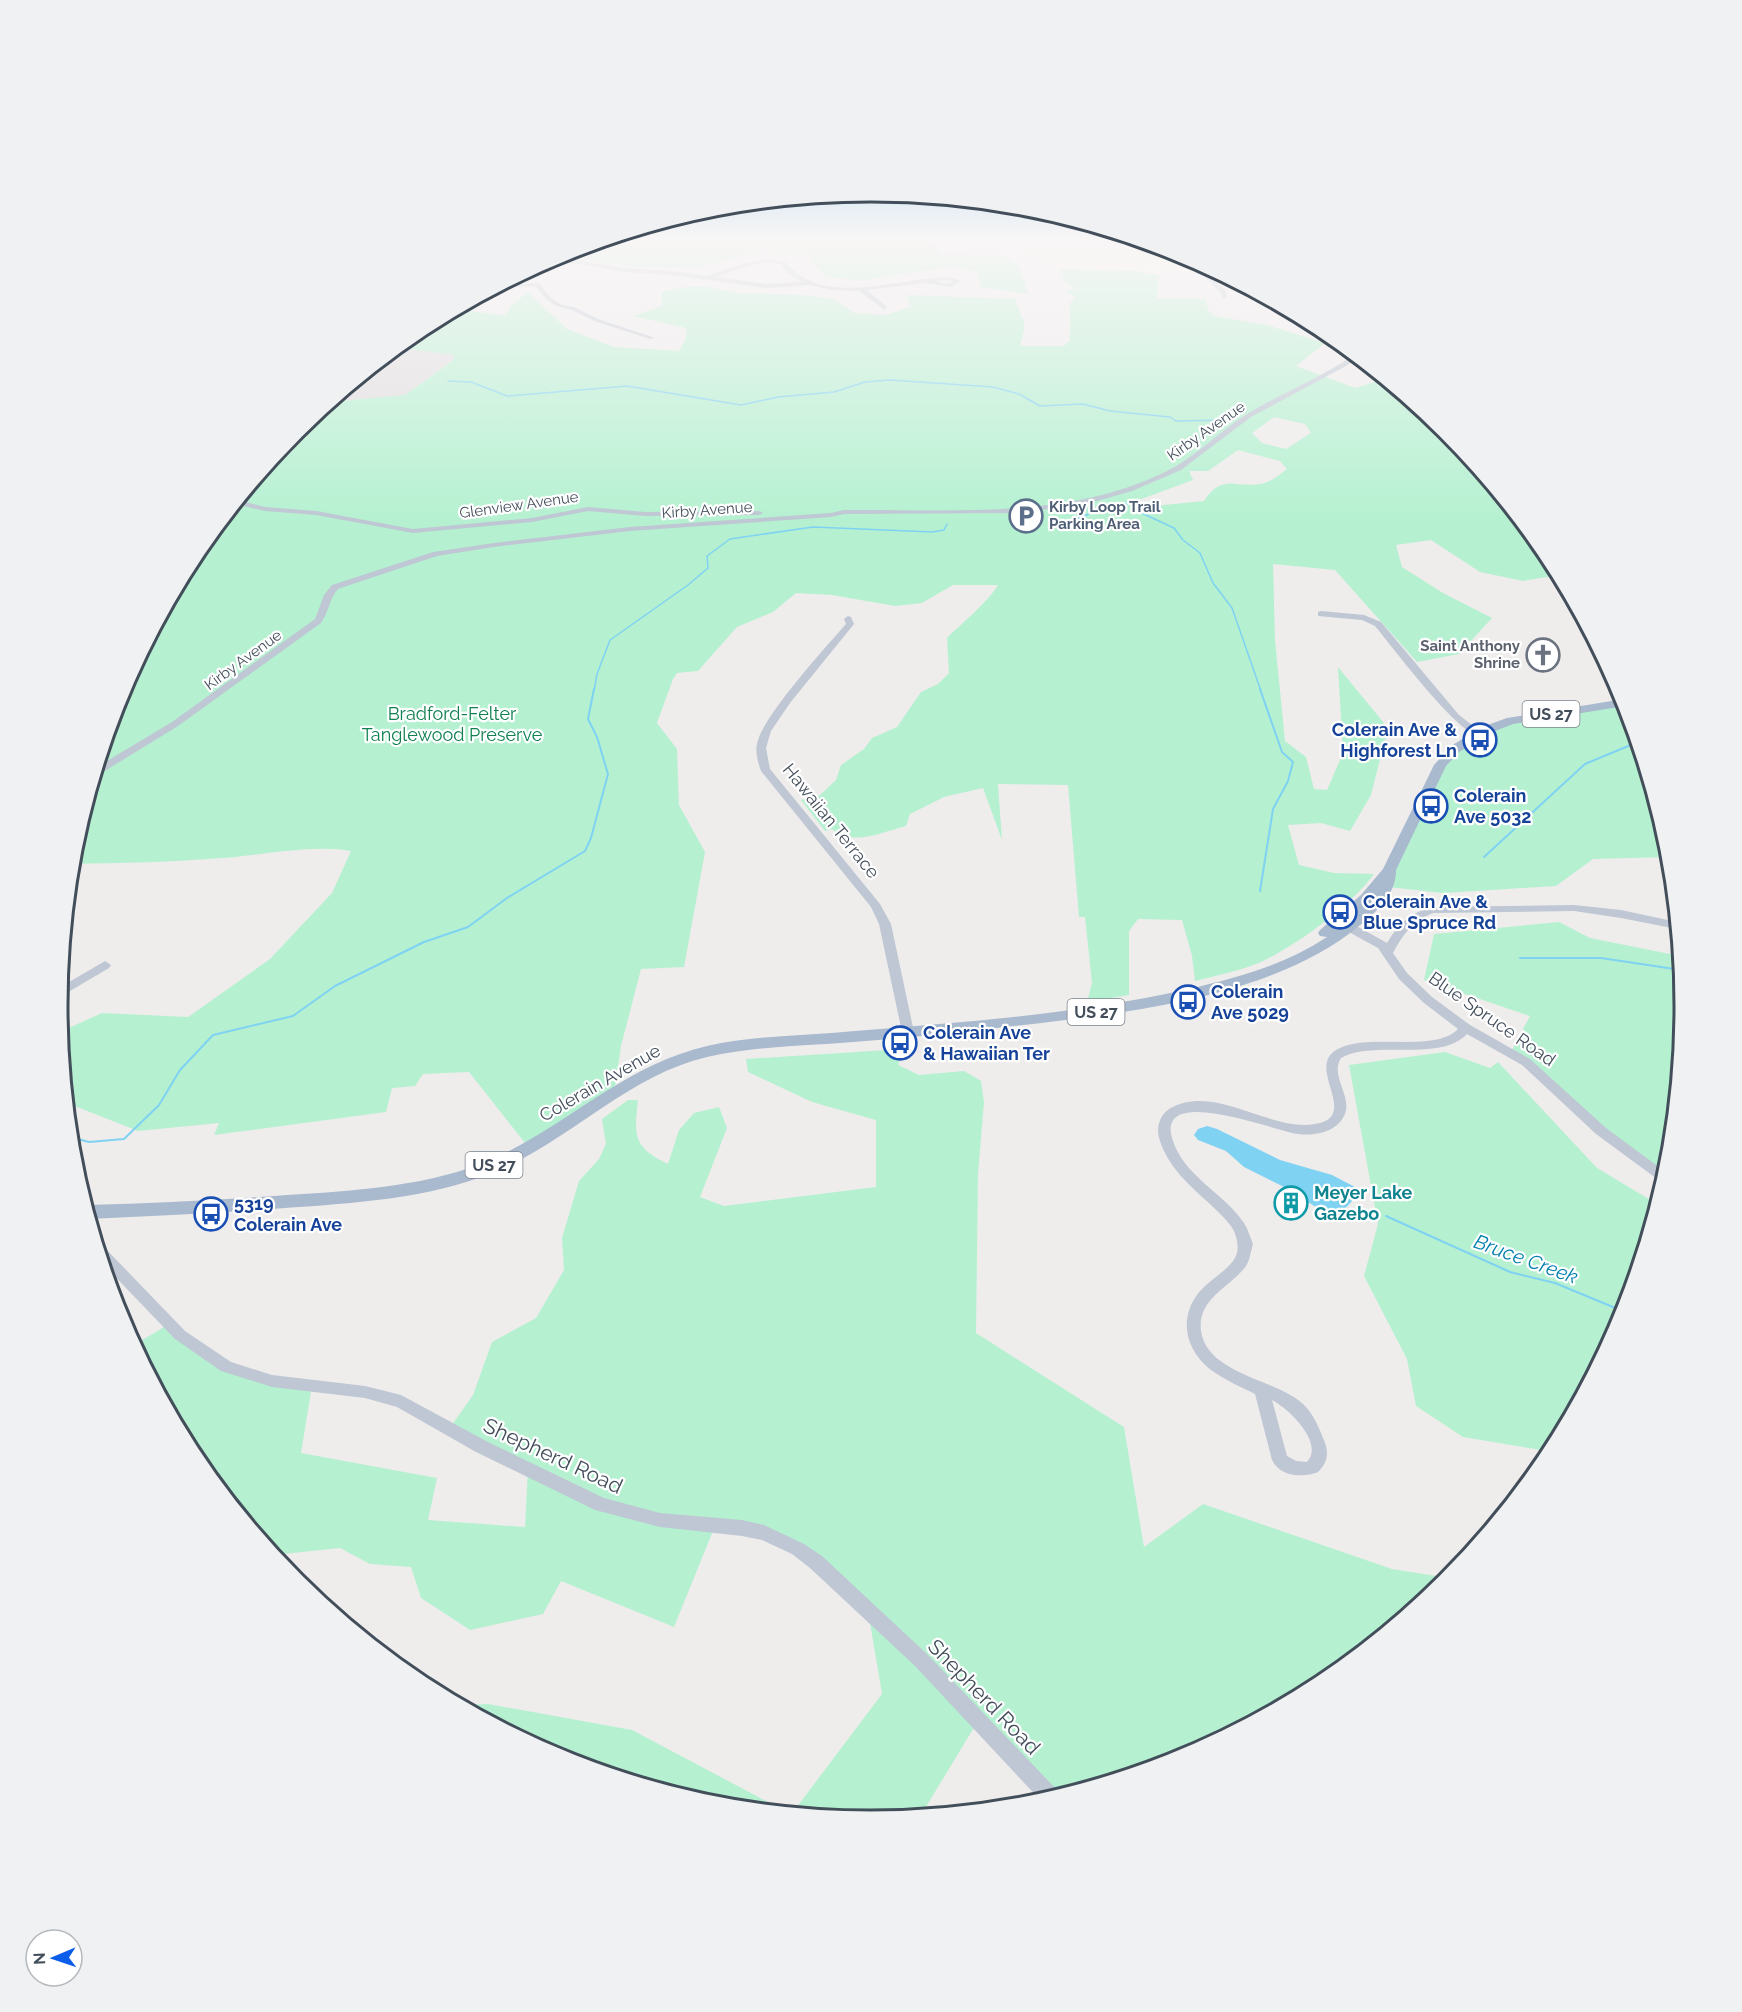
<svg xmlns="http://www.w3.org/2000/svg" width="1742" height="2012" font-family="Raleway,sans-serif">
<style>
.commercial{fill:#fdf7e2}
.education{fill:#e0ddde}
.green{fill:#b5f1d1;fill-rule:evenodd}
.water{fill:#7fd2f2}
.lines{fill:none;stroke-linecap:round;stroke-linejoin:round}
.stream-far1{stroke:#7fd2f2;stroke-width:1.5}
.stream{stroke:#7fd2f2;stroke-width:2}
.minor{fill:#bec7d3;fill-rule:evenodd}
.major{fill:#a9b9ce;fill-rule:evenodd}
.labels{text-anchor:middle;stroke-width:4.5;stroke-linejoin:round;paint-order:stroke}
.far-street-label{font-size:15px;fill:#434e5b;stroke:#fff}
.far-service-label{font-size:15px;font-weight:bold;fill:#4e5e75;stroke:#fff;text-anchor:start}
.far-worship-label{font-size:15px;font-weight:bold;fill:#5b616d;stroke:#fff;text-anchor:end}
.shield{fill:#fff;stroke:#7b838c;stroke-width:1.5}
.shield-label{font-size:16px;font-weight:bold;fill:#434e5b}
.park-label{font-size:18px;fill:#108050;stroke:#fff}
.transit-label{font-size:18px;font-weight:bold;fill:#164399;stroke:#fff;text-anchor:start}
.street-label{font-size:18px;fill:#434e5b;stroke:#fff}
.culture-label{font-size:18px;font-weight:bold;fill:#0d838f;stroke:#fff;text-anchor:start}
.water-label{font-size:20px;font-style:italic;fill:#027faf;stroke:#fff}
.near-street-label{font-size:21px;fill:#434e5b;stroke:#fff}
.rim{fill:none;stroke:#434e5b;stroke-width:3}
</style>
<rect width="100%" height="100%" fill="#efecec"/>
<!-- commercial -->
<path class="commercial" d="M1014,239h103l15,6 25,1 26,8 27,14 -3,4 -47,-2 -1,5 -24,-4 -77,-2 -45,-25z"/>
<!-- education -->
<path class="education" d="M402,348l57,7 -54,40 -75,7 63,-51z"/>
<!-- green -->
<g class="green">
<path d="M607,239h325l8,15 63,2 16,10 9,28 -47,-7 -4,-15 -24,-6 -95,15 -32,-5 -21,-22 -41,-3 -67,16h-59l-57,-8h-31z"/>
<path d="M1058,269l77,2 24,4 -2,23 48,1 4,13 5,4 53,9 58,18 -29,23 59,22 29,-9 63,52 101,123 11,21 -36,6 -43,-9 -49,-32 -35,5 6,22 41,26 49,25 -33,36 -42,8 -82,-92 -62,-6 2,76 10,101 21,16 8,32 13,1 16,-37 -5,-86 50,61 -17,67 -21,36 -29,-8 -33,2 11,40 35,8 40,1c-22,31 -85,78 -121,91 -18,7 -39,11 -58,16l-3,-25 -10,-36 -44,-1 -9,12v64l-42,7 5,-19 -7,-66h-6l-11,-132 -70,-1 4,56 -19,-52 -39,9 -34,17 -4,12c-24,6 -53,21 -74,3l-7,2 -24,-31 19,-5 16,-15 5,-15 23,-16 8,-11 25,-11 24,-35 17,-8 11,-11 -2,-35c15,-15 42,-37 51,-53h-45l-31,18 -27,3 -63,-11 -36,-2 -23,19 -36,15 -39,44 -21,2 -4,6 -16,44 20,26 2,56 26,47 -21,115 -43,2 -20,77 -7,49 -85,53 -60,-76 -46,2 -8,12 -23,2 -6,24 -172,23 5,-12 -81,8 -71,-28 -7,-71 42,-19 86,4 82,-58 62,-66 19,-42c-37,-7 -90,4 -128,7 -51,4 -101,5 -152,6l2,-17 46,-153 75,-141 102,-123 34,-28 75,-7 47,-34 3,-6 -53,-7 -9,3 26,-22 37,-20 49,7 7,-11 16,-13 39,37 46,18 65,4c6,-6 10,-15 8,-23l-53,-12 29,-10v-14l23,-5h24l25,6 67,2 32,4 21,14 31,2 26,-8 -4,-12 108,4 7,20h2v11l-4,16h44l6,-6v-37l5,-5 -9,-7 10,-3 -12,-6zM1274,417l31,7 6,9 -25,16 -24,-6 -10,-10zM1238,450l42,11 7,8c-6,4 -13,11 -20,13 -27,10 -43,-12 -63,19l-59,6 -9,-6 57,-21 -4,-9h19z"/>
<path d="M1625,702l45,155 -77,2 -37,27 -113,7 -55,-6 52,-122 38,-31 59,-18z"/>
<path d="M1559,922l31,16 90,18 5,50 -16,159 -4,14 -154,-127 19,-36 -106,-36 10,-46z"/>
<path d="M903,1049l-5,16 21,10 45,-4 17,10 3,21 -6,72 -2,159 148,94 20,120 59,-43 189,65 57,9 -126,105 -141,75 -131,40 -73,-77 -57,94 -50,5 -78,-8 89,-118 -14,-83 -70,-62 -83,-23 -41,101 -113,-46 -18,33 -73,16 -49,-32 -10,-31 -41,-3 -30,-16 -66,7 -80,-97 -60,-113 35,-21 57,43 86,19 -11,67 136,25 -9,42 97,7 3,-58 -79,-40 24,-34 19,-53 44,-24 28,-48 -2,-32 17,-57 20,-22 7,-15 -4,-25 26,-19h10c-4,36 -5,47 30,64l11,-34 15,-17 25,-6 8,21 -27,69 24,9 152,-19v-67l-64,-18 -64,-30 -2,-13z"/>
<path d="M1445,1052l45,16 8,-6 99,106 60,36 -34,114 -67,124 -9,9 -84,-14 -47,-31 -9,-47 -43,-83 14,-52 -29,-159z"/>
<path d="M488,1704l144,26 153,81 -73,-7 -153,-46 -99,-53z"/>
</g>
<!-- water -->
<path class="water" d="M1207,1126l10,3 63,31 52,15 23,12v11l-15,16 -15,-1 -37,-24 -44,-22 -18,-16 -28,-11 -4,-5 4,-6z"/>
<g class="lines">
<!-- stream-far1 -->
<g class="stream-far1">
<path d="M448,381l23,1 36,14 120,-10 114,19 37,-8 56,-5 31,-10 25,-2 103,7 26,7 21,12 43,-2 27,7 60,6 6,4 53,-1"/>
<path d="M1072,520l13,-4 20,-12h26l4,6 39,18 9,12 17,13 13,30 19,25 29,83"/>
<path d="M594,691l3,-17 13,-34 78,-55 20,-17 -1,-12 23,-17 83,-12 119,5 12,-2 3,-6"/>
</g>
<!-- stream -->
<g class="stream">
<path d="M1484,857l101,-93 53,-22"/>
<path d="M1260,891l13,-82 15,-28 5,-19 -11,-10 -22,-63"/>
<path d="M1520,958h81l80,12"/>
<path d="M70,1137l19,5 35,-3 35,-34 21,-35 33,-35 80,-19 42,-30 89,-44 44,-15 39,-29 78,-47 6,-13 17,-64 -11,-37 -9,-18 6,-30"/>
<path d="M1386,1216l124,56 45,11 70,29"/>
</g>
<!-- minor -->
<g class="minor">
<path d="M765,259l20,3c33,41 96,22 140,17 13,-1 24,-4 36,2l-10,6 -27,-4 -57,7 20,17 -2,3 -26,-19 -27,-1 -22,-5 -44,3 -94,-13 -49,-3 -45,-8 -36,-1 6,-3h30l45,8 49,3 35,5 36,-12zM765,262l16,2 8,10 14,8 -37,2 -51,-7 32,-11zM946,280l8,2 -7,2 -11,-3z"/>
<path d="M1208,267l4,3 -3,5 16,15 2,8h-4l-3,-6 -17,-17z"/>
<path d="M539,283l12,15 9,6 16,4 22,11 57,19 -5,1 -56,-18 -22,-11 -16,-4 -9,-6 -12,-14 -39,2 6,-3z"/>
<path d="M1354,355l4,3 -12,8 -95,51 -70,53 -49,21 -42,12 -40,6 -41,4 -165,1 -13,3 -201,14 -136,16 -57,9 -99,33c-9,10 -9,23 -17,34l-143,103 -78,48 -5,1 2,-8 75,-45 143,-103 9,-24 8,-10 101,-33 61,-9 136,-16 201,-14 13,-3c107,-1 223,10 321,-38 31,-15 53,-40 82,-58 35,-21 73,-36 107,-59z"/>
<path d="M238,500l27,7 51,4 97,18 119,-11 56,-11 57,5 114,-1 4,2 -4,2 -114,1 -57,-5 -56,11 -119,11 -97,-18 -51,-4 -30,-7z"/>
<path d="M1321,611l43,4 17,7 78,93 22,17v4c-20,3 -90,-91 -106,-110l-13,-6 -44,-4v-4z"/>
<path d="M848,616l3,1 3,7 -64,79 -19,28 -5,17 4,21 110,135 11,20 23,108 -6,4 -6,-4 -23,-108 -8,-17 -110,-136c-3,-8 -6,-19 -4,-27 4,-26 69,-97 89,-120l-2,-5z"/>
<path d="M1574,905l47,5 56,12v7l-56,-11 -47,-7 -141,2c-19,7 -31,22 -40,40l14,20 25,24 38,28 60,34 76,69 61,45 -3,11 -68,-50 -74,-69 -55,-31c-27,29 -93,5 -126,24 -13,20 18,43 -1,64 -9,11 -29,14 -42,12 -20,-2 -146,-53 -125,7 12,36 50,51 71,82 4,6 6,14 9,21 -2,6 -3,16 -7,22 -16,22 -49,32 -45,65 6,43 74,48 101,72 12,11 17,25 23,40 4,11 2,20 -7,29 -15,6 -38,5 -46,-12l-17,-66c-14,-7 -30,-14 -44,-24 -24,-18 -33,-49 -14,-75 9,-13 26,-21 36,-34 7,-9 5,-20 1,-30 -5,-10 -16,-19 -24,-27 -20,-18 -41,-36 -50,-63 -4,-11 -2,-24 9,-32 45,-27 100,23 146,15 48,-8 -14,-59 25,-76 30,-15 96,5 118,-19l-34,-26 -25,-24 -21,-31 -42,-23 -2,-3 2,-3h8l43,24c11,-19 24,-31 46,-36zM1272,1400c16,8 53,43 35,62l-11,-1 -9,-5z"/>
<path d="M105,961l6,4 -2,3 -51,30 1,-10z"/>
<path d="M97,1245l6,1 82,85 46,31 41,13 93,11 36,9 87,47 116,56 56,15 82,7 22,5 40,19 18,12 105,98 131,137 1,4 -18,6 -126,-135 -105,-98 -18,-14 -30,-14 -20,-4 -82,-9 -65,-17 -119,-58 -79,-45 -32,-9 -93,-11 -51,-16 -46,-32 -72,-75z"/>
</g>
<!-- major -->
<g class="major">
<path d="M607,239h36l-44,3z"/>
<path d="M1624,699l1,7 -112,18 -23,9 -31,19 -13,14 -50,104c0,25 -19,41 -37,56 -85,71 -237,88 -345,100 -54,6 -107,12 -161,16 -49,4 -98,4 -146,15 -81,19 -139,86 -215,116 -66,26 -137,30 -207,35 -65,5 -131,8 -196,11l-4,-13 2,-1c67,-2 134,-5 200,-10 64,-4 131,-8 191,-30 81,-31 142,-99 229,-119 49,-11 98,-10 148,-15 111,-9 224,-17 333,-42 48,-11 97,-24 139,-52l-7,-1 -2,-3 2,-3 41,-35 22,-26 51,-104 17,-19 31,-19 25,-9z"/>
</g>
</g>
<!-- sky -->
<linearGradient id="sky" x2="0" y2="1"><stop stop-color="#7ec0ec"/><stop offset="0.46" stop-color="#f8f6f6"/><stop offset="1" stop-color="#f8f6f6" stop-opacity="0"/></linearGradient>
<rect width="1742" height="521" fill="url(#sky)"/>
<!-- icons -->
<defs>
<g id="parking-ring" transform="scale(1.725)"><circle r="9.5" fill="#fff" stroke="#5c6f8a" stroke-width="1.5"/><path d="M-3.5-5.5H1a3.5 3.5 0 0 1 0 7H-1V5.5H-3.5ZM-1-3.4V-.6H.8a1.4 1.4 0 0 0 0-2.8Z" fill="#5c6f8a"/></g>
<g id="church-ring" transform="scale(1.725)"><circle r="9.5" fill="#fff" stroke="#6b7280" stroke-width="1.5"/><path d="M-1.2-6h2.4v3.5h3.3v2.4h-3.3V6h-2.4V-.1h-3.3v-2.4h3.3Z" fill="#6b7280"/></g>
<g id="bus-ring" transform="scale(1.725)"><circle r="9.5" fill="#fff" stroke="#1a4fb4" stroke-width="1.5"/><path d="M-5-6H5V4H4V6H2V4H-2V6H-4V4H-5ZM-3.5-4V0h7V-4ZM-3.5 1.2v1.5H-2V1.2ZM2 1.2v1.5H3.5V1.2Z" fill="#1a4fb4"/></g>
<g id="building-ring" transform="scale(1.725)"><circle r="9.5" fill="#fff" stroke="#0f9aa8" stroke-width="1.5"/><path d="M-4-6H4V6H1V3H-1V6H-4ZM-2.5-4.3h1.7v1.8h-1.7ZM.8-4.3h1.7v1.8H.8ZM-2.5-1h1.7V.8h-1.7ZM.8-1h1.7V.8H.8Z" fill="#0f9aa8"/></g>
</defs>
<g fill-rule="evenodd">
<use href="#parking-ring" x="1026" y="516"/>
<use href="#church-ring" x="1543" y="655"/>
<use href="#bus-ring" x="1480" y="740"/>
<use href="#bus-ring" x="1431" y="806"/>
<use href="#bus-ring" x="1340" y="912"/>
<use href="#bus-ring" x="1188" y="1002"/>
<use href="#bus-ring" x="900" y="1043"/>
<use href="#building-ring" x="1291" y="1203"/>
<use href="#bus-ring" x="211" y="1214"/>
</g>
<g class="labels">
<!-- far-street labels -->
<g class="far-street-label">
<text transform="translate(1206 431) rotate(-35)" y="5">Kirby Avenue</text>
<text transform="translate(519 505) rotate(-8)" y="5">Glenview Avenue</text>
<text transform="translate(707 510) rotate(-4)" y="5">Kirby Avenue</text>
<text transform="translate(243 660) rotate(-36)" y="5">Kirby Avenue</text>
</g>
<!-- far-service labels -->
<g class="far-service-label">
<text x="1049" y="512">Kirby Loop Trail<tspan x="1049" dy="17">Parking Area</tspan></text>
</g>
<!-- far-worship labels -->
<g class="far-worship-label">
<text x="1520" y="651">Saint Anthony<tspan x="1520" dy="17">Shrine</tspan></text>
</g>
<!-- shield labels -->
<g class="shield">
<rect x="1522.5" y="701" width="57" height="26" rx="4.5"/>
<rect x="1067.5" y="999" width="57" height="26" rx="4.5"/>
<rect x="465.5" y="1152" width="57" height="26" rx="4.5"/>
</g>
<g class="shield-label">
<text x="1551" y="720">US 27</text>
<text x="1096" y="1018">US 27</text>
<text x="494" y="1171">US 27</text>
</g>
<!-- park labels -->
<g class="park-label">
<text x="452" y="720">Bradford-Felter<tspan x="452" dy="21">Tanglewood Preserve</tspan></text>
</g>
<!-- transit labels -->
<g class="transit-label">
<text x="1457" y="736" text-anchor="end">Colerain Ave &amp;<tspan x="1457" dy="21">Highforest Ln</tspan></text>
<text x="1454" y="802">Colerain<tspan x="1454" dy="21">Ave 5032</tspan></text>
<text x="1363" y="908">Colerain Ave &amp;<tspan x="1363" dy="21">Blue Spruce Rd</tspan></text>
<text x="1211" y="998">Colerain<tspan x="1211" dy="21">Ave 5029</tspan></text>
<text x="923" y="1039">Colerain Ave<tspan x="923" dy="21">&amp; Hawaiian Ter</tspan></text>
<text x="234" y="1210">5319<tspan x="234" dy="21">Colerain Ave</tspan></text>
</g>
<!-- street labels -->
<g class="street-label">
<text transform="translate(831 821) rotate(51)" y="6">Hawaiian Terrace</text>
<text transform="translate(1492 1019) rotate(35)" y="6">Blue Spruce Road</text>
<text transform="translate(600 1083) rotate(-30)" y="6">Colerain Avenue</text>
</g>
<!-- culture labels -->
<g class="culture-label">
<text x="1314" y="1199">Meyer Lake<tspan x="1314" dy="21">Gazebo</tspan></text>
</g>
<!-- water labels -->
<g class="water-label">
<text transform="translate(1526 1259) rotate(20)" y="7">Bruce Creek</text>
</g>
<!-- near-street labels -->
<g class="near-street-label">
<text transform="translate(553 1456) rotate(25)" y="7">Shepherd Road</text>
<text transform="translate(984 1697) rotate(46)" y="7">Shepherd Road</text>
</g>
</g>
<!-- crop -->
<path d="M0 0H1742V2012H0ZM871 202H871A803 803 0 0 1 1674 1005V1007A803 803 0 0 1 871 1810H871A803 803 0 0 1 68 1007V1005A803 803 0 0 1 871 202Z" fill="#f0f1f2" fill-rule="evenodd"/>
<path class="rim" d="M871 202H871A803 803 0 0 1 1674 1005V1007A803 803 0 0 1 871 1810H871A803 803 0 0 1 68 1007V1005A803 803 0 0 1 871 202Z"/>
<!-- north arrow -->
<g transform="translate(54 1958) rotate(268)"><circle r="28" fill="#ffffff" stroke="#b4b8bd" stroke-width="1.5"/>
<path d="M0-4.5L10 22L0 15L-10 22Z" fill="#0c5de9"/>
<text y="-9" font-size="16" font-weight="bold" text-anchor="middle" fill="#434e5b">N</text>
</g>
</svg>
